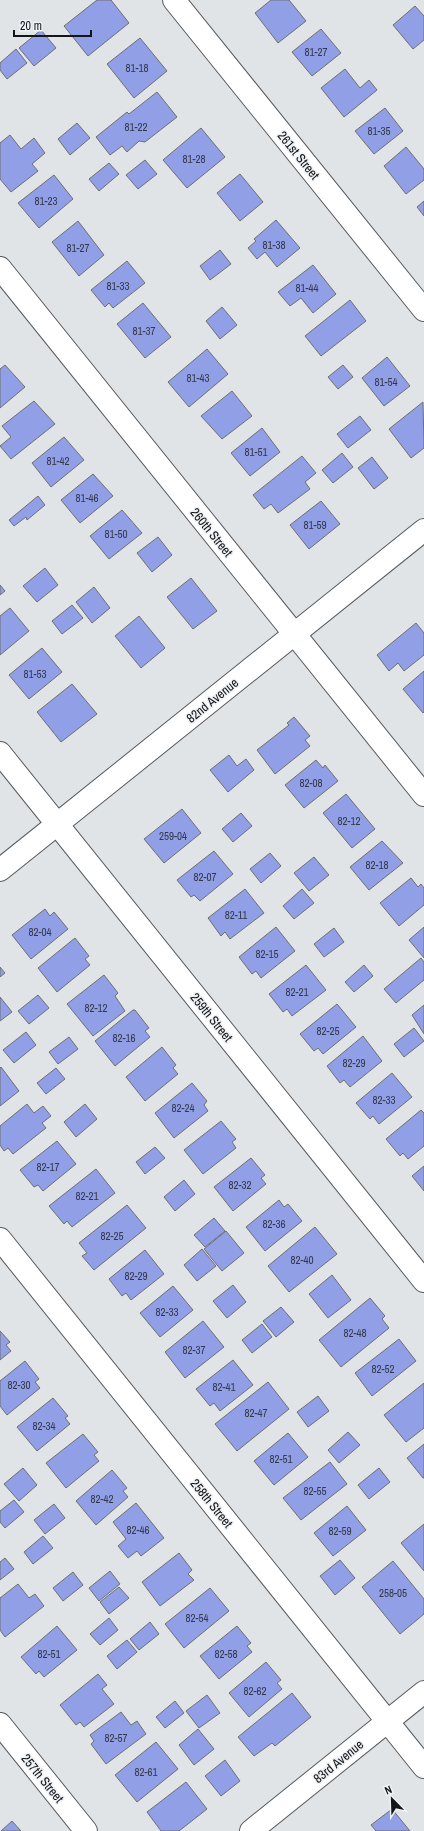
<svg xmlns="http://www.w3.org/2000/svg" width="424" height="1831" font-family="'Archivo Narrow',sans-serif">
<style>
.building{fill:#919fe6;stroke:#6e6f73}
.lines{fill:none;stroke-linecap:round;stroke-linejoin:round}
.minor-casing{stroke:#585b5e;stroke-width:24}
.minor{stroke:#fff;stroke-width:22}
.labels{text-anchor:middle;stroke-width:3;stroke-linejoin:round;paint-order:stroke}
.number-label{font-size:11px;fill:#33384a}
.street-label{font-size:13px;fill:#141516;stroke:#eef1f5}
</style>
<rect width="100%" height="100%" fill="#e0e4e7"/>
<!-- building -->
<g class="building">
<path d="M97,0h14l18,23 -41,33 -24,-30z"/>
<path d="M271,0h18l17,21 -28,22 -23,-30z"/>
<path d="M415,6l9,10v24l-11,9 -20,-24z"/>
<path d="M321,29l20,24 -29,23 -20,-24z"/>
<path d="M41,30l15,18 -22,18 -15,-18z"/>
<path d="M140,38l27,33 -33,27 -27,-34z"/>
<path d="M16,49l11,14 -20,16 -7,-9v-7z"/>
<path d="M345,69l15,19 9,-8 8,10 -33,27 -23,-29z"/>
<path d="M157,92l20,25 -32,25 -6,-1 -12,11 -5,-6 -12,9 -14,-18 31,-25 2,2z"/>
<path d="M385,108l18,23 -29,23 -19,-23z"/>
<path d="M77,123l13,15 -20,17 -12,-16z"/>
<path d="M201,128l24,29 -38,31 -24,-28z"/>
<path d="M10,135l11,14 13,-11 11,15 -13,11 6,7 -27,21 -11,-13v-36z"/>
<path d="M406,147l18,22v11l-18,14 -22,-28z"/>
<path d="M145,160l12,14 -19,15 -12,-14z"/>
<path d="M109,163l10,11 -20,17 -10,-12z"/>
<path d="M240,174l23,28 -23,19 -23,-28z"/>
<path d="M54,175l19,24 -34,29 -21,-25z"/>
<path d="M424,201v15l-7,-9z"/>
<path d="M276,220l24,28 -23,19 -12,-15 -8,7 -9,-11 8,-7 -2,-2z"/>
<path d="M78,221l26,34 -25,21 -27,-34z"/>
<path d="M220,250l11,14 -21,16 -10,-14z"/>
<path d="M127,261l18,22 -32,25 -4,-5 -4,4 -14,-17z"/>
<path d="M313,265l23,29 -23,19 -12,-15 -11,8 -12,-14z"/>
<path d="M350,300l16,21 -45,35 -16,-20z"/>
<path d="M143,303l28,34 -26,21 -28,-34z"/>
<path d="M222,307l15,18 -17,14 -14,-18z"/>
<path d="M207,349l21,25 -39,33 -21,-25z"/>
<path d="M387,357l23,29 -26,20 -22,-28z"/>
<path d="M5,365l20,22 -25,21v-39z"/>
<path d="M343,365l10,12 -15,12 -10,-12z"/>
<path d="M232,391l20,25 -30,23 -21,-23z"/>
<path d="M34,401l21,23 -44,35 -11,-13 11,-9 -9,-11z"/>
<path d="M423,402l1,46 -13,10 -22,-29z"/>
<path d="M360,416l11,14 -23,18 -11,-14z"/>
<path d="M262,428l18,24 -30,24 -19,-23z"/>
<path d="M64,437l20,23 -33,27 -19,-24z"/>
<path d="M342,453l11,14 -20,16 -11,-13z"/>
<path d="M302,456l14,17 -11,9 5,7 -32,24 -7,-9 -7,5 -11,-14z"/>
<path d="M372,457l16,21 -14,11 -16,-21z"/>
<path d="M93,474l20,22 -33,27 -19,-23z"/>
<path d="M38,496l7,9 -18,15 -1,-3 -12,9 -5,-6z"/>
<path d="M321,501l19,23 -31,25 -19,-24z"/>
<path d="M122,510l20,23 -33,26 -19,-23z"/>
<path d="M158,537l14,18 -20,17 -15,-19z"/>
<path d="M45,568l13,17 -21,17 -14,-16z"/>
<path d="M191,578l26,33 -24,18 -26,-32z"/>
<path d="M0,585l5,6 -5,4z"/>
<path d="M94,587l16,21 -18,15 -16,-21z"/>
<path d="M72,605l11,13 -21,16 -10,-13z"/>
<path d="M10,608l19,23 -29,24v-39z"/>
<path d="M139,616l26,32 -24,20 -26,-32z"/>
<path d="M416,623l8,10v22l-20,16 -6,-8 -9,8 -12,-16z"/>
<path d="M42,648l20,24 -33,27 -20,-24z"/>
<path d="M424,671v41l-1,1 -20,-24z"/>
<path d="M72,684l25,30 -36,28 -24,-30z"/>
<path d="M294,717l16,19 -5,4 5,6 -35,28 -18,-24 32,-25 -2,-2z"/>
<path d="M229,755l8,11 9,-7 8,11 -26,22 -18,-22z"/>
<path d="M316,760l7,8 2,-3 13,16 -34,27 -19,-23z"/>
<path d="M346,794l29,35 -23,19 -29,-35z"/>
<path d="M182,809l19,24 -37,30 -20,-24z"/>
<path d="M241,813l11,13 -19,16 -11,-13z"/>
<path d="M382,841l21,22 -34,27 -19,-23z"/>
<path d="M214,851l19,23 -33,27 -6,-6 -3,2 -14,-17z"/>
<path d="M270,853l11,13 -20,17 -11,-14z"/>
<path d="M314,857l15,18 -20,16 -15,-18z"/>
<path d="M411,878l7,9 3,-3 3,4v17l-25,21 -19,-23z"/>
<path d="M245,889l19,24 -34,26 -5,-7 -4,4 -13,-18z"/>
<path d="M302,889l12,14 -20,16 -11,-13z"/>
<path d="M45,909l5,7 4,-4 14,17 -37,30 -19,-24z"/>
<path d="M276,927l19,24 -34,27 -5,-7 -4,3 -13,-17z"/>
<path d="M424,927v31l-15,-18z"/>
<path d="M334,928l10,14 -20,15 -10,-13z"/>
<path d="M75,938l14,18 -4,3 5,6 -33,27 -19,-24z"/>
<path d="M421,958l3,4v18l-28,23 -12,-14z"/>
<path d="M306,965l20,25 -34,26 -5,-7 -4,3 -14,-18z"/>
<path d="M364,965l9,11 -19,16 -9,-10z"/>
<path d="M0,967l5,6 -5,4z"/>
<path d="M104,975l14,18 -3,3 10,15 -32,25 -26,-32z"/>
<path d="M38,995l11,13 -20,16 -11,-13z"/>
<path d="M0,997l12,15 -12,9z"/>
<path d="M337,1004l19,23 -33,27 -5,-6 -4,3 -14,-17z"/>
<path d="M424,1005v29l-12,-19z"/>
<path d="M133,1010h2l14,18 -4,3 5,6 -35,29 -20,-25z"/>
<path d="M414,1028l10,13 -20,16 -10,-13z"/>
<path d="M26,1032l10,13 -22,18 -11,-13z"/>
<path d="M363,1036l19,25 -32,26 -6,-7 -4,3 -13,-17z"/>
<path d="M69,1037l9,12 -20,15 -9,-12z"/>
<path d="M162,1047l14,18 -3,3 5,6 -33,27 -19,-24z"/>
<path d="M1,1067l18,24 -19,15v-38z"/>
<path d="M56,1068l9,11 -19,15 -9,-11z"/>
<path d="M392,1073l20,24 -33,27 -6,-8 -3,3 -14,-16z"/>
<path d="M192,1083l15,18 -3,4 4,6 -34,27 -19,-25z"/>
<path d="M27,1104l7,9 9,-7 8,10 -9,7 4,5 -33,26 -5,-6 -4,3 -4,-6v-19z"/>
<path d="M85,1104l12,15 -21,18 -12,-15z"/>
<path d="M421,1110l3,3v33l-16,13 -5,-6 -3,3 -14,-17z"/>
<path d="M221,1121l15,18 -4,3 4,6 -33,26 -19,-24z"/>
<path d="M57,1141l19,23 -33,27 -5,-6 -4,2 -14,-17z"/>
<path d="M155,1147l10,11 -20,16 -9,-12z"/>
<path d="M251,1158l14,17 -4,3 5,6 -33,27 -19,-24z"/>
<path d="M424,1166v25l-12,-15z"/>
<path d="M96,1169l19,24 -43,34 -5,-6 -3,3 -15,-18z"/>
<path d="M184,1180l11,14 -20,17 -11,-14z"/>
<path d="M279,1200l5,7 4,-3 14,17 -37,30 -19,-24z"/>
<path d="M127,1205l19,23 -52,42 -12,-14 5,-3 -8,-10z"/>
<path d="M214,1218l11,13 -20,16 -11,-12z"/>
<path d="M315,1227l22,27 -48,38 -21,-26z"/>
<path d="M226,1231l18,22 -22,18 -18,-22z"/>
<path d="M202,1249l14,17 -19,15 -13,-16z"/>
<path d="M145,1250l19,24 -33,26 -5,-7 -4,3 -13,-17z"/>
<path d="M332,1275l19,25 -23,18 -19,-24z"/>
<path d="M233,1285l13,17 -19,16 -14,-17z"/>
<path d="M173,1286l20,24 -33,27 -20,-24z"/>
<path d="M370,1298l15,18 -3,3 7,9 -48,39 -22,-27z"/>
<path d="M281,1307l13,15 -18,15 -13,-16z"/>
<path d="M203,1321l21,26 -39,31 -20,-26z"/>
<path d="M262,1324l10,13 -20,16 -10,-13z"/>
<path d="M0,1331l10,11 -4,3 5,6 -11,9z"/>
<path d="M399,1339l17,22 -44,35 -17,-23z"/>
<path d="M233,1360l20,25 -33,26 -6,-8 -4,3 -14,-17z"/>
<path d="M25,1361l14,18 -4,3 5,6 -33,27 -7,-9v-25z"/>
<path d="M268,1382l21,27 -52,42 -22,-27z"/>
<path d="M424,1383v45l-18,14 -22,-27z"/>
<path d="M318,1396l11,15 -21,16 -11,-15z"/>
<path d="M53,1398l15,18 -3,2 5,6 -33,27 -20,-24z"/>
<path d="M348,1432l12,13 -21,18 -11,-13z"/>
<path d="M288,1433l20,24 -34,28 -20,-24z"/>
<path d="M83,1434l15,18 -4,3 5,6 -33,27 -20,-25z"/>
<path d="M424,1444v34h-1l-16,-20z"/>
<path d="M330,1462l17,22 -46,36 -18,-22z"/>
<path d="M23,1468l14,17 -18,16 -15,-17z"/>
<path d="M379,1468l11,14 -21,17 -11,-14z"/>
<path d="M112,1470l15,18 -4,3 5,6 -32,28 -20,-24z"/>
<path d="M14,1500l10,12 -19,16 -5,-6v-11z"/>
<path d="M136,1503l28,35 -23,18 -4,-5 -9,7 -10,-12 8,-7 -13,-17z"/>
<path d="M54,1504l11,14 -20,16 -11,-14z"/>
<path d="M347,1506l19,24 -33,26 -19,-23z"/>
<path d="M424,1524v47l-23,-28z"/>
<path d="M43,1536l10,12 -20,16 -9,-12z"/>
<path d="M179,1553l13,17 -4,4 6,6 -34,26 -18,-24z"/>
<path d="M5,1558l9,11 -14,11v-18z"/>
<path d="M340,1560l15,18 -20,17 -15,-19z"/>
<path d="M393,1561l31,38v15l-24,20 -38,-47z"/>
<path d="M110,1571l10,13 -21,17 -10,-13z"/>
<path d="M73,1572l10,13 -20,16 -10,-13z"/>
<path d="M18,1584l11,14 6,-4 9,12 -39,31 -5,-7v-32z"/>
<path d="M119,1587l10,11 -20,16 -9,-12z"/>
<path d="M210,1588l19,23 -45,37 -19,-24z"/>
<path d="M109,1618l9,12 -18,15 -10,-11z"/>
<path d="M150,1622l9,12 -20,16 -9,-11z"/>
<path d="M57,1626l20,24 -33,27 -5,-6 -3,3 -15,-17z"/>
<path d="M237,1626l14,17 -4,3 5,6 -33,27 -19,-23z"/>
<path d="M127,1640l10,12 -20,17 -10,-13z"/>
<path d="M266,1662l15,18 -4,3 5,6 -33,28 -20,-24z"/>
<path d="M98,1674l9,11 -5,4 12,15 -30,23 -4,-5 -4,3 -16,-20z"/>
<path d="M292,1693l19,24 -36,29 -3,-3 -18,13 -16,-19z"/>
<path d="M207,1695l13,18 -21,15 -13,-17z"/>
<path d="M175,1701l9,12 -19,15 -9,-11z"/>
<path d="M121,1712l10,13 6,-4 9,13 -40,30 -15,-20 3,-3 -4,-6z"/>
<path d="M198,1729l16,20 -20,16 -15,-20z"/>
<path d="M156,1742l22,27 -41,33 -22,-27z"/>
<path d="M225,1760l15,21 -19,15 -16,-20z"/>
<path d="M186,1782l21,27 -28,22h-18l-14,-19z"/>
<path d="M392,1809l18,22h-34l-5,-6z"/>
<path d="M12,1821l9,10h-20z"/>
</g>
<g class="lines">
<!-- minor casing -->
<g class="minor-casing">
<g id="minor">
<path d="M174,0l250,310"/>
<path d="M0,268l424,527"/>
<path d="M0,753l424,528"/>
<path d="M0,870l424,-340"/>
<path d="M0,1239l424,528"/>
<path d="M0,1724l86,107"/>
<path d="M251,1831l173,-139"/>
</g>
</g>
<!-- minor -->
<use href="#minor" class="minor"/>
</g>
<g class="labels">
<!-- number labels -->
<g class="number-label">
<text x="316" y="56">81-27</text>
<text x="137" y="72">81-18</text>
<text x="136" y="131">81-22</text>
<text x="379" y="135">81-35</text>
<text x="194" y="163">81-28</text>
<text x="46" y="205">81-23</text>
<text x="274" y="249">81-38</text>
<text x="78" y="252">81-27</text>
<text x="118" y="290">81-33</text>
<text x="307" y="292">81-44</text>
<text x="144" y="335">81-37</text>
<text x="198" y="382">81-43</text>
<text x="386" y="386">81-54</text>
<text x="256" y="456">81-51</text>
<text x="58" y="465">81-42</text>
<text x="87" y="502">81-46</text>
<text x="315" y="529">81-59</text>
<text x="116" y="538">81-50</text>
<text x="35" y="678">81-53</text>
<text x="311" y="787">82-08</text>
<text x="349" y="825">82-12</text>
<text x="173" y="840">259-04</text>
<text x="377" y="869">82-18</text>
<text x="205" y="881">82-07</text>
<text x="236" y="919">82-11</text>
<text x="40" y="936">82-04</text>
<text x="267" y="958">82-15</text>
<text x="297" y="996">82-21</text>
<text x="96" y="1012">82-12</text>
<text x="328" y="1035">82-25</text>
<text x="124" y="1042">82-16</text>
<text x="354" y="1067">82-29</text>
<text x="384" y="1104">82-33</text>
<text x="183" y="1112">82-24</text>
<text x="48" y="1171">82-17</text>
<text x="240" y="1189">82-32</text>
<text x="87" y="1200">82-21</text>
<text x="274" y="1228">82-36</text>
<text x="112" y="1240">82-25</text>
<text x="302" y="1264">82-40</text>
<text x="136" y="1280">82-29</text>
<text x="167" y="1316">82-33</text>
<text x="355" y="1337">82-48</text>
<text x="194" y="1354">82-37</text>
<text x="383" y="1373">82-52</text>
<text x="19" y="1389">82-30</text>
<text x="224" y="1391">82-41</text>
<text x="256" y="1417">82-47</text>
<text x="44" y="1430">82-34</text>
<text x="281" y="1463">82-51</text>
<text x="315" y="1495">82-55</text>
<text x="102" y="1503">82-42</text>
<text x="138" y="1534">82-46</text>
<text x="340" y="1535">82-59</text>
<text x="393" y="1597">258-05</text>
<text x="197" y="1622">82-54</text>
<text x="49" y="1658">82-51</text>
<text x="226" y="1658">82-58</text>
<text x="255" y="1695">82-62</text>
<text x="116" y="1742">82-57</text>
<text x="146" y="1776">82-61</text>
</g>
<!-- street labels -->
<g class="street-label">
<text transform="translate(299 155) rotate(51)" y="5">261st Street</text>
<text transform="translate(212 532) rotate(51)" y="5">260th Street</text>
<text transform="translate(212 700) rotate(-39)" y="5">82nd Avenue</text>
<text transform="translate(212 1017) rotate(51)" y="5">259th Street</text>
<text transform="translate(212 1503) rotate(51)" y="5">258th Street</text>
<text transform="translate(338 1761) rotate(-39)" y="5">83rd Avenue</text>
<text transform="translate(43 1778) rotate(51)" y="5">257th Street</text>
</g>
</g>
<!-- north arrow -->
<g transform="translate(392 1799) rotate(337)" stroke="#eef1f5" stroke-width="3" paint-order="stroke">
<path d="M0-3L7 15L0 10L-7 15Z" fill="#141516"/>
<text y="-6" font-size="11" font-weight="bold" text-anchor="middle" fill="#141516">N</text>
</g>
<!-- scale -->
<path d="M14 30v6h77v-6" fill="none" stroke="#141516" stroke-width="2"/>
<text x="20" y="30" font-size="12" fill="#141516" stroke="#eef1f5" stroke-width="3" paint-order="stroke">20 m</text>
</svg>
